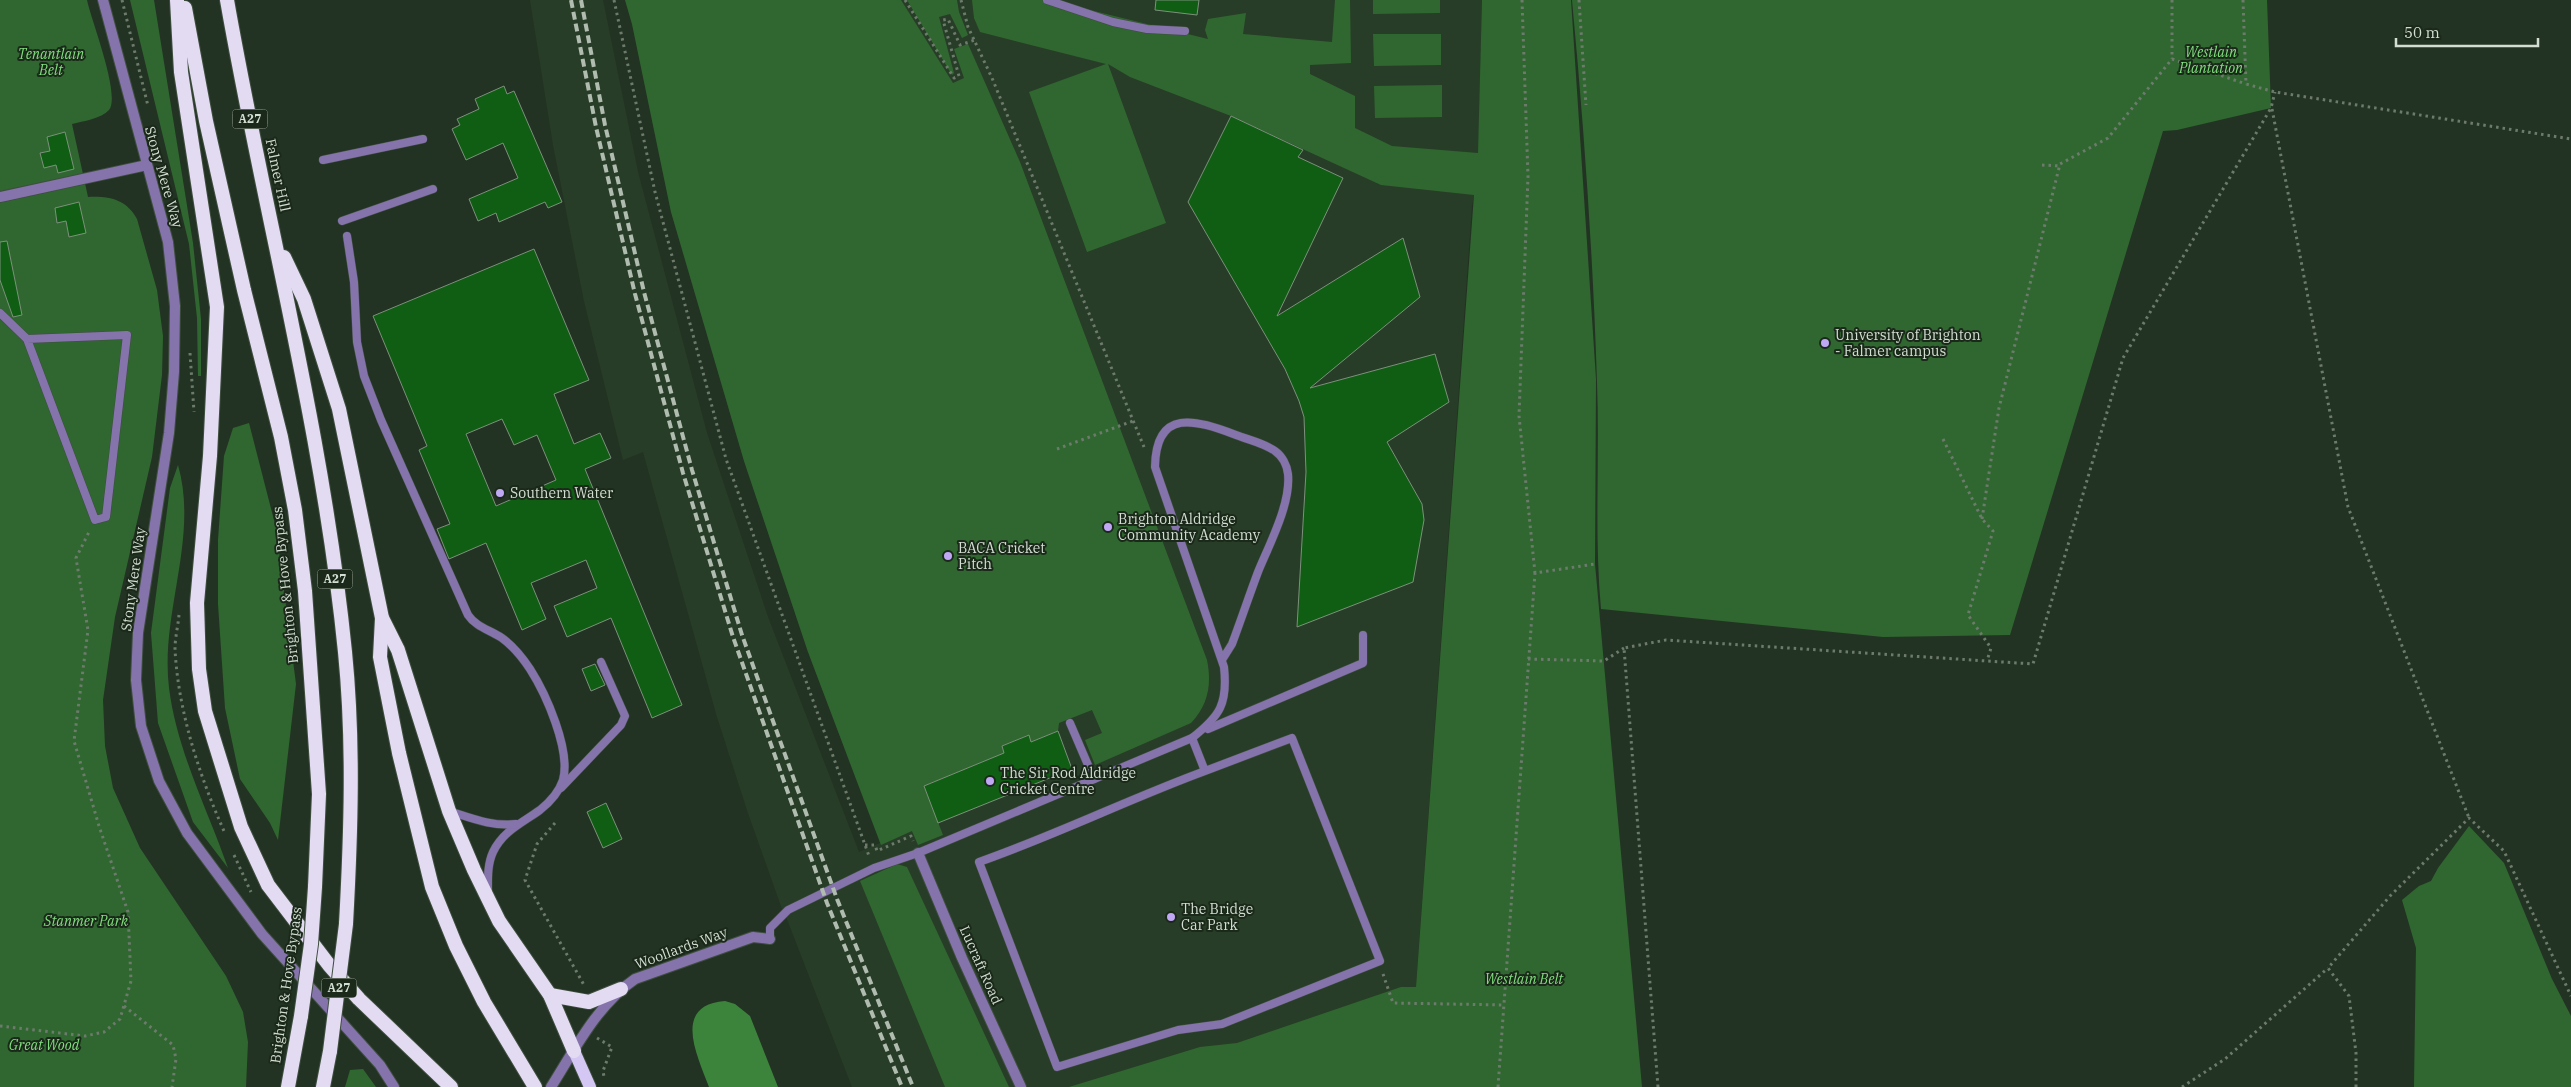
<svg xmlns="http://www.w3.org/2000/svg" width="2571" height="1087" font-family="'IBM Plex Serif',serif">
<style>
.built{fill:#283d27}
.green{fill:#306730}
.water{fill:#3c843c}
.building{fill:#105e14;stroke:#7d907c;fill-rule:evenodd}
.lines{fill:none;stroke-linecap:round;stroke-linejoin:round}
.service-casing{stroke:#3f4e3f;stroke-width:9}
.minor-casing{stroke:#3f4e3f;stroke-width:12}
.primary-casing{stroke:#3f4e3f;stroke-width:14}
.trunk-casing{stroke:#3f4e3f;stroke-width:16}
.path{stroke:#6d7b6d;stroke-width:3;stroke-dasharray:2.5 4;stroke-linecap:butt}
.service{stroke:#8573ab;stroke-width:8}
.minor{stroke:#8573ab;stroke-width:10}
.primary{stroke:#d4c7f4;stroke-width:12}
.trunk{stroke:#e2dbf2;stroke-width:14}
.rail{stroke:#b0bcb0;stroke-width:4;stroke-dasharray:8 4;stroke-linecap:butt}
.trunk-bridge-casing{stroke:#3f4e3f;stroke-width:16;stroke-linecap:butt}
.trunk-bridge{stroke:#e2dbf2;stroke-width:14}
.poi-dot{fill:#c0a8f4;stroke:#1a2919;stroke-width:2}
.labels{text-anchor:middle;stroke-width:4;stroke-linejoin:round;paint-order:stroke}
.shield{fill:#1a2919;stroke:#9ca89b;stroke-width:1}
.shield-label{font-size:12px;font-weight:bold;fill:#d3ded3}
.park-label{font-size:14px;font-style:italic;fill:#80de7e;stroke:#1a2919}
.street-label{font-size:14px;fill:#d3ded3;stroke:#1a2919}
.poi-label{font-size:14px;fill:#d3ded3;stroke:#1a2919;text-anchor:start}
</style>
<rect width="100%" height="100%" fill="#233323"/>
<!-- built -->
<path class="built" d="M530,0h73l35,172 69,261 61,184 91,235 21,-9 -72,-191 -64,-191 -73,-249 -39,-188 -7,-24h857l-4,175 -6,31 -56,781 -2,100h-562l-67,-173 25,-10 -1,-5 -27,10 -34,-96 -31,-96 -74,-265 -20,8 -39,-159 -31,-156z"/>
<!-- green -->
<g class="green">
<path d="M0,0h87c4,20 34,95 22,110 -8,9 -26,11 -37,14l16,73c21,-1 38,2 49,22l20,71 6,46 -1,39 -10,82 -37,160 -12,83 2,46 8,42 27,60 86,128 17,36 5,30 -2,45h-246z"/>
<path d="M130,0h24l39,243 8,76v57h-3l-1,-58 -8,-74z"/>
<path d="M625,0h276l52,83 11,-5 -10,-29 14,-5 52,118 187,498c5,25 1,45 -16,63l-96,42 -10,-25 17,-7 -10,-23 -33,13 -1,8 -27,11 -3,-7 -26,11 1,4h9l-88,36 19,49 -25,10 -6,-14 -31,14 -73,-193 -64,-191 -73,-249 -39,-188z"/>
<path d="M957,0l2,12 9,23 -6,3 -12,-24 -11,3 15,56 -2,2 -45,-75z"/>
<path d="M972,0h77l159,39 -3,-9 3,-11 38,-6 -3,21 89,8 3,-42h15l1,63 -41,2v9l45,22v32l37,18 86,7 4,-153h89l25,379 -1,185 47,523h-573l131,-40 37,-4 164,-56h15l58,-792 -93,-10 -150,-69 -101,-39 -22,-13 58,159 -79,29 -58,-160 77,-28 -126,-32 -6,-14z"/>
<path d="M1373,0h67v13l-67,1z"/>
<path d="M1572,0h695l4,108 -94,22 -14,1 -153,504 -127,2 -282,-28c-7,-76 -1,-152 -4,-227 -4,-127 -13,-255 -25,-382z"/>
<path d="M1373,34h68v31l-67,1z"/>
<path d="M1442,85v32l-67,1 -1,-32z"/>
<path d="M249,423l27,105 20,156 -18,156 -8,-17 -30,-44 -15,-71 -7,-104v-64l6,-84 9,-28z"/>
<path d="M178,465c21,73 -18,148 -9,223 8,63 38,120 59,180l-35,-46 -35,-99 -7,-90 19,-145z"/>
<path d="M2469,826l35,37 48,116 19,37v71h-157l2,-139 -14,-48 17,-14 12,-5 7,-13z"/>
<path d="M897,864l10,3 102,220h-64l-85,-206z"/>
<path d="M363,1069l13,18h-31l5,-17z"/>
</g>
<!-- water -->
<path class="water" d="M725,1001l10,3 15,12 28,71h-69c-11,-30 -38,-82 16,-86z"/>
<!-- building -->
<g class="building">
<path d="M1156,0h43l-2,15 -42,-5z"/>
<path d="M504,86l3,8 7,-3 48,111 -14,6 -3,-6 -46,20 -3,-9 -18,8 -9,-22 49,-21 -15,-35 -37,17 -14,-31 8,-4 -3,-6 22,-10 -4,-10z"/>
<path d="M1231,116l72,34 -5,7 45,21 -66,138 126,-78 17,59 -110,91 125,-34 14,48 -62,40 35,62 2,16 -11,62 -116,45 9,-155 -2,-55 -5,-16 -14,-32 -97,-167z"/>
<path d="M65,132l9,37 -16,4 -2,-8 -12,3 -4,-15 10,-2 -3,-14z"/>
<path d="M79,202l7,31 -17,4 -3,-16 -9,2 -2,-15z"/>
<path d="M7,241l15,74 -9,2 -13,-37v-38z"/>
<path d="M534,249l55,131 -35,14 20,50 26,-11 11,25 -26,11 97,236 -30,13 -41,-100 -44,19 -13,-31 43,-18 -11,-28 -55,23 15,36 -24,11 -36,-87 -37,16 -12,-30 13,-5 -31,-74 8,-4 -54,-130zM502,419l12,26 23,-10 19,45 -60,26 -30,-72z"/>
<path d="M595,664l10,21 -14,6 -9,-22z"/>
<path d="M1058,731l14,38 -134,54 -14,-37 80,-33 -2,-7 27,-11 2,7z"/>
<path d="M606,803l16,36 -19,9 -16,-36z"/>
</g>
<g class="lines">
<!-- service casing -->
<g class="service-casing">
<g id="service">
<path d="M1047,0l66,22 34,7 38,2"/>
<path d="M323,160l100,-21"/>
<path d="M342,221l91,-32"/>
<path d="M347,236l7,46 3,60 7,34 17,44 87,195c8,12 22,15 34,23 11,8 20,19 28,31 16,25 41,81 33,111 -4,12 -13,22 -23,30 -18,13 -37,21 -47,42 -6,13 -5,28 -5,42"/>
<path d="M0,313l27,26 68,181 11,-3 21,-182 -100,4"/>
<path d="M1070,723l24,56"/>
<path d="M1208,729l155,-66v-28"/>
<path d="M1192,738l13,33 87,-33 88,223 -158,63 -44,6 -121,37 -78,-205c77,-27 150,-63 226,-91"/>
<path d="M561,788l60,-63 4,-9 -24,-54"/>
<path d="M449,811c22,7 44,16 67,13"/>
<path d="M770,939v-11l18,-18 86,-42 44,-15 274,-115c28,-22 36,-34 32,-71l-69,-200c1,-60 41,-47 81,-32 13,5 28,8 39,16 7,5 12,14 13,23 3,30 -19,71 -30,98 -9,24 -17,48 -26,72l-10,16"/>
</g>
</g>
<!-- minor casing -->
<g class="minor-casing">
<g id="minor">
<path d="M103,0l65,242 7,64 -1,66 -5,61 -31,200 -2,47 5,46 18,55 28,52 75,101 118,131 14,22"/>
<path d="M0,197l147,-32"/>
<path d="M918,853l44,105 59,129"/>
<path d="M551,1087c24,-38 46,-82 84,-108l118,-42 17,2"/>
</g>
</g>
<!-- primary casing -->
<g class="primary-casing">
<path id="primary" d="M574,1051l16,36"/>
</g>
<!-- trunk casing -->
<g class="trunk-casing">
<g id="trunk">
<path d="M177,0l4,72 36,235 -7,149 -13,147 2,66 6,42 36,116 27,58 61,80 30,34 92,88"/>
<path d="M227,0c38,217 96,431 118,652 9,90 6,181 1,272"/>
<path d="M185,8l21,113 38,169 37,147 14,73 10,81 14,203 -4,93"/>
<path d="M284,257l20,42 35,110 43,209 16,32 51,161 25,59 25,51 51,74 24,56"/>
<path d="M382,618l-2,39 19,96 33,134 24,59 28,56 51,85"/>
<path d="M550,995l39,7 32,-13"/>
<path d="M288,1087l13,-71"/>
<path d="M323,1087l7,-36"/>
</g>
</g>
<!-- path -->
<g class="path">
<path d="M122,0l26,106"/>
<path d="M614,0l41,192 71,267 143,397"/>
<path d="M905,0l49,78 5,-2 -16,-56 5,-1 12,26 15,-5"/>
<path d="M961,0l7,27 24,51 152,369"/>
<path d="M1522,0l6,176 -9,240 16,157"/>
<path d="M1579,0l7,105"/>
<path d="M2172,0v59"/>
<path d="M2243,0l3,84 29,8 296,47"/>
<path d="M2272,109l76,398 121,311"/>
<path d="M2042,165l18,1"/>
<path d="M190,353l4,59"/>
<path d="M1943,439l39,80 11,12 -25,84 23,33 -4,13"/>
<path d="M1057,449l76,-28"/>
<path d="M1982,519l17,-111 61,-244 48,-26 64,-79 74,25"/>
<path d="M179,615c-1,11 -4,23 -4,34 3,61 24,126 49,182"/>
<path d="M1528,659l76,2 20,-13"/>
<path d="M555,823l-18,21 -12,36 59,105"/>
<path d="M865,845h10l2,6 34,-15 2,5"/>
<path d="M234,855l17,37"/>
<path d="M1383,974l10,29 111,2"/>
<path d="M124,1006l49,39 3,14 -4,28"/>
<path d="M0,1026l85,10 19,-4 16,-13 11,-38 -3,-69 -29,-86 -25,-85 14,-111 -12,-72 14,-28"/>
<path d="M597,1038l15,9 -9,24 1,6"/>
<path d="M1498,1087l37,-514 60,-9"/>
<path d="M1658,1087l-34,-439 42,-8 367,24 90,-306 148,-250 4,-16"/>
<path d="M2182,1087l43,-28 103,-91"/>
<path d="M2356,1087v-34l-7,-57 -21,-28 62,-72 79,-78 35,33 67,145"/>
</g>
<!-- service -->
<use href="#service" class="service"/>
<!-- minor -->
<use href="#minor" class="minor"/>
<!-- primary -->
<use href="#primary" class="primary"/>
<!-- trunk -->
<use href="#trunk" class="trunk"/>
<!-- rail -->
<g class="rail">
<path d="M571,0l25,127 39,167 48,179 50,164 94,266 75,184"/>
<path d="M581,0l24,125 39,167 48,178 50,165 95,264 76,188"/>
</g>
<!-- trunk-bridge casing -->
<g class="trunk-bridge-casing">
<g id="trunk-bridge">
<path d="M301,1016l10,-72 4,-57"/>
<path d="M330,1051l16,-127"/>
</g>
</g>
<!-- trunk-bridge -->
<use href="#trunk-bridge" class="trunk-bridge"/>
</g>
<!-- markers -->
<g class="poi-dot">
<circle cx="1825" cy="343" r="5"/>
<circle cx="500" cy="493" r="5"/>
<circle cx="1108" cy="527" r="5"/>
<circle cx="948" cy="556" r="5"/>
<circle cx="990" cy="781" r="5"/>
<circle cx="1171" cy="917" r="5"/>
</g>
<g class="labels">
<!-- shield labels -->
<g class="shield">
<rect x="232.5" y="109.5" width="35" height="19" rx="4"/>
<rect x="317.5" y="569.5" width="35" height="19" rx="4"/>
<rect x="321.5" y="978.5" width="35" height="19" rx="4"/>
</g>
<g class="shield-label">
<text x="250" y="123">A27</text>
<text x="335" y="583">A27</text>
<text x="339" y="992">A27</text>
</g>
<!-- park labels -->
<g class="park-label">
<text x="2211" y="57">Westlain<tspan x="2211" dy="16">Plantation</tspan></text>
<text x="51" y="59">Tenantlain<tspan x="51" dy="16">Belt</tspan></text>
<text x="86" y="926">Stanmer Park</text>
<text x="1524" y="984">Westlain Belt</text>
<text x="44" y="1050">Great Wood</text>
</g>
<!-- street labels -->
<g class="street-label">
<text transform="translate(278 175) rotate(78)" y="5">Falmer Hill</text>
<text transform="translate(164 177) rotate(74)" y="5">Stony Mere Way</text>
<text transform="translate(133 579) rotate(-82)" y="5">Stony Mere Way</text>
<text transform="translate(285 585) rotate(-96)" y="5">Brighton &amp; Hove Bypass</text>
<text transform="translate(681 948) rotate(-20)" y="5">Woollards Way</text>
<text transform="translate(981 965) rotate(66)" y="5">Lucraft Road</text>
<text transform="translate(286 985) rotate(-82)" y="5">Brighton &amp; Hove Bypass</text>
</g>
<!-- poi labels -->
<g class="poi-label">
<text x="1835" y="340">University of Brighton<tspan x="1835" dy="16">- Falmer campus</tspan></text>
<text x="510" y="498">Southern Water</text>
<text x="1118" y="524">Brighton Aldridge<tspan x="1118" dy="16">Community Academy</tspan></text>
<text x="958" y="553">BACA Cricket<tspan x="958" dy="16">Pitch</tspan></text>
<text x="1000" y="778">The Sir Rod Aldridge<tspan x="1000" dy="16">Cricket Centre</tspan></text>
<text x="1181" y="914">The Bridge<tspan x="1181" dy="16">Car Park</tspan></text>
</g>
</g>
<!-- scale -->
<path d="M2396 38v8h142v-8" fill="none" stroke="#d3ded3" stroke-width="2.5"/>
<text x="2404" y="38" font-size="15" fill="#d3ded3" stroke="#1a2919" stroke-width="4" paint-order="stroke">50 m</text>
</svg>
